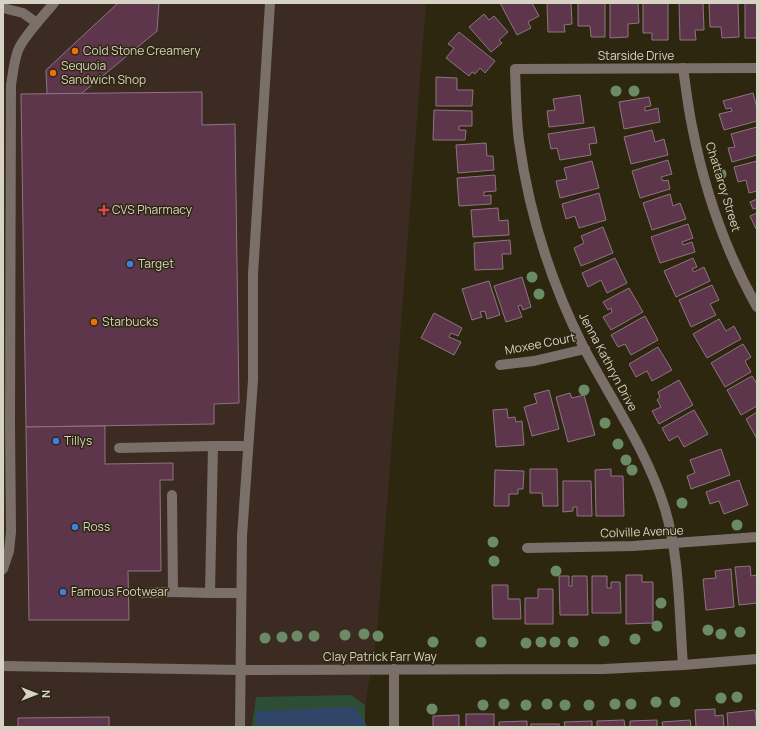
<svg xmlns="http://www.w3.org/2000/svg" width="760" height="730" font-family="Manrope,sans-serif">
<style>
.commercial{fill:#3c2b22}
.green{fill:#2b4e34}
.water{fill:#314569}
.building{fill:#5e364c;stroke:#8e7481}
.lines{fill:none;stroke-linecap:round;stroke-linejoin:round}
.minor{stroke:#7b7069;stroke-width:10}
.tree{fill:#6a8b65}
.food-dot{fill:#e8710a;stroke:#2e2710;stroke-width:1.5}
.health-dot{fill:#e0444e;stroke:#2e2710;stroke-width:1.5}
.shop-dot{fill:#3f7fe0;stroke:#2e2710;stroke-width:1.5}
.labels{text-anchor:middle;stroke-width:3;stroke-linejoin:round;paint-order:stroke}
.poi-label{font-size:12px;fill:#d6d2c4;stroke:#2e2710;text-anchor:start}
.street-label{font-size:12px;fill:#d6d2c4;stroke:#2e2710}
</style>
<rect width="100%" height="100%" fill="#2e2710"/>
<!-- commercial -->
<path class="commercial" d="M3,3h423l-49,630 -13,79v15h-361z"/>
<!-- green -->
<path class="green" d="M351,695l14,10v22h-113l4,-30z"/>
<!-- water -->
<path class="water" d="M354,707l12,17v3h-111l1,-16z"/>
<!-- building -->
<g class="building">
<path d="M118,3h41l-2,28 -76,63h-34l-1,-24z"/>
<path d="M500,3h32l7,13 -11,6 3,6 -14,7z"/>
<path d="M547,3h24l1,21 -8,1 1,7h-17z"/>
<path d="M578,3h27v34h-14l-1,-11h-12z"/>
<path d="M610,3h28l1,20 -11,1v13l-18,1z"/>
<path d="M643,3h25v37h-16v-7h-9z"/>
<path d="M679,3h24l1,27h-9l1,10h-16z"/>
<path d="M709,3h29l1,34 -17,1 -1,-11h-11z"/>
<rect x="745" y="3" width="12" height="35"/>
<path d="M484,14l5,6 5,-4 14,16 -9,8 3,3 -11,9 -22,-25z"/>
<path d="M459,32l36,29 -10,12 -5,-5 -5,6 -3,-2 -3,4 -23,-18 8,-10 -6,-4z"/>
<path d="M436,77l21,1v12h16l-1,16h-36z"/>
<path d="M202,92v33l33,-1 4,279 -25,1v20l-188,3 -5,-333z"/>
<path d="M753,93l4,15v13l-33,9 -5,-16 13,-3 -1,-3 -5,1 -3,-8z"/>
<path d="M580,95l4,28 -35,4 -2,-16 8,-1 -2,-11z"/>
<path d="M649,97l2,9 -6,1v4l13,-3 2,14 -36,7 -5,-27z"/>
<path d="M434,110l38,1v15h-13v4h7l-1,10h-32z"/>
<path d="M594,127l3,16 -8,1 2,11 -31,5 -3,-12 -6,1 -3,-15z"/>
<path d="M757,127v28l-25,7 -4,-14 7,-1 -4,-13z"/>
<path d="M652,130l3,12 9,-3 4,16 -37,9 -7,-27z"/>
<path d="M486,143l1,13h6l1,14 -36,3 -2,-28z"/>
<path d="M668,160l4,14 -11,3 2,4 5,-1 2,9 -30,9 -8,-27z"/>
<path d="M592,161l7,27 -39,10 -4,-17 11,-2 -3,-11z"/>
<path d="M757,161v30l-8,2 -3,-13 -8,2 -4,-15z"/>
<path d="M495,175l1,16 -12,1v4l7,-1v9l-32,2 -2,-28z"/>
<path d="M599,193l7,27 -27,8 -4,-12 -9,3 -4,-15z"/>
<path d="M670,194l3,12 7,-3 6,16 -34,11 -9,-27z"/>
<path d="M757,199v9l-4,1 -3,-7z"/>
<path d="M498,208l1,13 9,-1 1,15 -36,2 -2,-27z"/>
<path d="M757,213v16h-1l-6,-13z"/>
<path d="M688,224l5,14 -11,4 1,3 9,-3 3,10 -35,11 -9,-26z"/>
<path d="M603,227l10,26 -32,13 -7,-18 10,-5 -3,-7z"/>
<path d="M510,240l1,14h-9l1,15 -28,1 -1,-27z"/>
<path d="M615,258l12,25 -20,10 -6,-13 -13,7 -6,-14z"/>
<path d="M693,258l4,9 -5,2 2,3 10,-5 6,14 -34,16 -12,-26z"/>
<path d="M522,277l9,30 -8,3 -2,-5 -3,1 4,11 -16,5 -12,-36z"/>
<path d="M489,281l11,34 -13,4 -2,-8 -5,1 2,5 -10,3 -10,-31z"/>
<path d="M712,285l7,15 -9,4 6,11 -25,12 -12,-27z"/>
<path d="M629,288l14,24 -32,18 -8,-13 9,-5 -1,-4 -3,2 -5,-8z"/>
<path d="M434,313l28,15 -4,8 -7,-3 -2,4 12,5 -7,13 -33,-17z"/>
<path d="M645,316l13,24 -27,15 -6,-11 -7,3 -7,-12z"/>
<path d="M719,319l7,12 8,-5 7,13 -34,19 -14,-24z"/>
<path d="M743,344l8,13 -6,4 6,11 -26,15 -14,-24z"/>
<path d="M658,347l14,23 -20,11 -5,-10 -11,6 -7,-13z"/>
<path d="M752,376l5,8v22l-16,9 -14,-25z"/>
<path d="M679,380l14,25 -34,19 -7,-13 9,-4 -4,-7 3,-3 -2,-5z"/>
<path d="M549,390l10,39 -27,7 -8,-29 13,-4 -3,-9z"/>
<path d="M570,393l2,5 12,-3 11,40 -27,7 -12,-45z"/>
<path d="M507,409l1,9 7,-1 1,5 6,-1 2,24 -28,2 -3,-37z"/>
<path d="M694,410l14,24 -24,13 -6,-11 -9,5 -7,-13z"/>
<path d="M757,412v27l-11,-20z"/>
<path d="M105,426v38l68,-1v17h-13l1,91h-33l1,49h-100l-3,-193z"/>
<path d="M721,449l9,26 -39,14 -4,-13 8,-3 -5,-13z"/>
<path d="M530,469h27l1,37h-15l-1,-13h-12z"/>
<path d="M611,469v7h12l1,40h-28l-1,-46z"/>
<path d="M495,470l29,1 -1,18h-5v5h-9v12h-15z"/>
<path d="M739,480l9,25 -24,9 -5,-13 -9,3 -4,-12z"/>
<path d="M563,481h28l1,35h-15v-9h-4v4l-10,1z"/>
<path d="M750,566l1,10 6,-1v28l-18,2 -4,-38z"/>
<path d="M731,569l3,38 -28,3 -3,-31 13,-1 -1,-7z"/>
<path d="M626,575h16v7h11v41l-27,1z"/>
<path d="M559,576h10v10h3v-10h15l1,39h-28z"/>
<path d="M592,576h15v12h4v-6h9l1,31h-29z"/>
<path d="M492,585h16v14h12l1,20h-28z"/>
<path d="M538,589h15v35h-28v-26h13z"/>
<path d="M715,709v7l8,-1 1,12h-28l-1,-17z"/>
<path d="M755,710l2,17h-29l-1,-14z"/>
<rect x="466" y="714" width="28" height="13"/>
<path d="M459,715v12h-26v-11z"/>
<path d="M109,717v10h-91v-9z"/>
<path d="M624,720l1,7h-28v-6z"/>
<path d="M657,720v7h-27v-6z"/>
<path d="M690,720l1,7h-28l-1,-5z"/>
<path d="M527,721v6h-28v-5z"/>
<path d="M592,721v6h-27l-1,-5z"/>
<rect x="531" y="724" width="28" height="3"/>
</g>
<g class="lines">
<!-- minor -->
<g class="minor">
<path d="M3,8l20,5 14,10"/>
<path d="M683,68c3,20 5,39 9,58 12,62 34,126 65,181"/>
<path d="M500,365l34,-4 51,-12"/>
<path d="M119,448l94,-2"/>
<path d="M172,495l1,97 37,1"/>
<path d="M527,548l106,-2 124,-9"/>
<path d="M3,569l6,-18 2,-19 -1,-107 1,-340c2,-12 3,-26 8,-37 7,-14 25,-33 35,-45"/>
<path d="M142,593l31,-1"/>
<path d="M241,593h-31l3,-147h35"/>
<path d="M683,665c-4,-52 -3,-106 -18,-156 -18,-58 -53,-108 -81,-161 -33,-65 -55,-134 -65,-207 -3,-23 -3,-48 -4,-72l242,-1"/>
<path d="M3,666l238,4 363,-1 79,-4 74,-6"/>
<path d="M394,669v58"/>
<path d="M240,727l2,-191 11,-156v-106l17,-271"/>
</g>
</g>
<!-- trees -->
<g class="tree">
<circle cx="616" cy="91" r="5.5"/>
<circle cx="634" cy="91" r="5.5"/>
<circle cx="721" cy="174" r="5.5"/>
<circle cx="532" cy="277" r="5.5"/>
<circle cx="539" cy="294" r="5.5"/>
<circle cx="584" cy="390" r="5.5"/>
<circle cx="605" cy="423" r="5.5"/>
<circle cx="618" cy="444" r="5.5"/>
<circle cx="626" cy="460" r="5.5"/>
<circle cx="632" cy="470" r="5.5"/>
<circle cx="682" cy="503" r="5.5"/>
<circle cx="737" cy="525" r="5.5"/>
<circle cx="493" cy="542" r="5.5"/>
<circle cx="494" cy="561" r="5.5"/>
<circle cx="556" cy="571" r="5.5"/>
<circle cx="661" cy="603" r="5.5"/>
<circle cx="657" cy="626" r="5.5"/>
<circle cx="708" cy="630" r="5.5"/>
<circle cx="740" cy="632" r="5.5"/>
<circle cx="364" cy="634" r="5.5"/>
<circle cx="721" cy="634" r="5.5"/>
<circle cx="345" cy="635" r="5.5"/>
<circle cx="297" cy="636" r="5.5"/>
<circle cx="314" cy="636" r="5.5"/>
<circle cx="378" cy="636" r="5.5"/>
<circle cx="282" cy="637" r="5.5"/>
<circle cx="265" cy="638" r="5.5"/>
<circle cx="635" cy="639" r="5.5"/>
<circle cx="604" cy="641" r="5.5"/>
<circle cx="433" cy="642" r="5.5"/>
<circle cx="481" cy="642" r="5.5"/>
<circle cx="541" cy="642" r="5.5"/>
<circle cx="555" cy="642" r="5.5"/>
<circle cx="573" cy="642" r="5.5"/>
<circle cx="526" cy="643" r="5.5"/>
<circle cx="737" cy="697" r="5.5"/>
<circle cx="721" cy="698" r="5.5"/>
<circle cx="656" cy="702" r="5.5"/>
<circle cx="675" cy="702" r="5.5"/>
<circle cx="504" cy="704" r="5.5"/>
<circle cx="547" cy="704" r="5.5"/>
<circle cx="615" cy="704" r="5.5"/>
<circle cx="631" cy="704" r="5.5"/>
<circle cx="483" cy="705" r="5.5"/>
<circle cx="526" cy="705" r="5.5"/>
<circle cx="565" cy="705" r="5.5"/>
<circle cx="589" cy="705" r="5.5"/>
<circle cx="432" cy="709" r="5.5"/>
</g>
<!-- markers -->
<g class="food-dot">
<circle cx="75" cy="51" r="4"/>
<circle cx="53" cy="73" r="4"/>
<circle cx="94" cy="322" r="4"/>
</g>
<path class="health-dot" d="M102 204h4v4h4v4h-4v4h-4v-4h-4v-4h4z"/>
<g class="shop-dot">
<circle cx="130" cy="264" r="4"/>
<circle cx="56" cy="441" r="4"/>
<circle cx="75" cy="527" r="4"/>
<circle cx="63" cy="592" r="4"/>
</g>
<g class="labels">
<!-- poi labels -->
<g class="poi-label">
<text x="83" y="55">Cold Stone Creamery</text>
<text x="61" y="70">Sequoia<tspan x="61" dy="14">Sandwich Shop</tspan></text>
<text x="112" y="214">CVS Pharmacy</text>
<text x="138" y="268">Target</text>
<text x="102" y="326">Starbucks</text>
<text x="64" y="445">Tillys</text>
<text x="83" y="531">Ross</text>
<text x="71" y="596">Famous Footwear</text>
</g>
<!-- street labels -->
<g class="street-label">
<text x="636" y="60">Starside Drive</text>
<text transform="translate(723 187) rotate(73)" y="4">Chattaroy Street</text>
<text transform="translate(540 344) rotate(-11)" y="4">Moxee Court</text>
<text transform="translate(608 362) rotate(62)" y="4">Jenna Kathryn Drive</text>
<text transform="translate(642 532) rotate(-2)" y="4">Colville Avenue</text>
<text x="380" y="661">Clay Patrick Farr Way</text>
</g>
</g>
<!-- border -->
<rect width="760" height="730" fill="none" stroke="#d6d2c4" stroke-width="8"/>
<!-- north arrow -->
<g transform="translate(36 694) rotate(90)" stroke="#2e2710" stroke-width="3" paint-order="stroke">
<path d="M0-3L7 15L0 10L-7 15Z" fill="#d6d2c4"/>
<text y="-6" font-size="11" font-weight="bold" text-anchor="middle" fill="#d6d2c4">N</text>
</g>
</svg>
